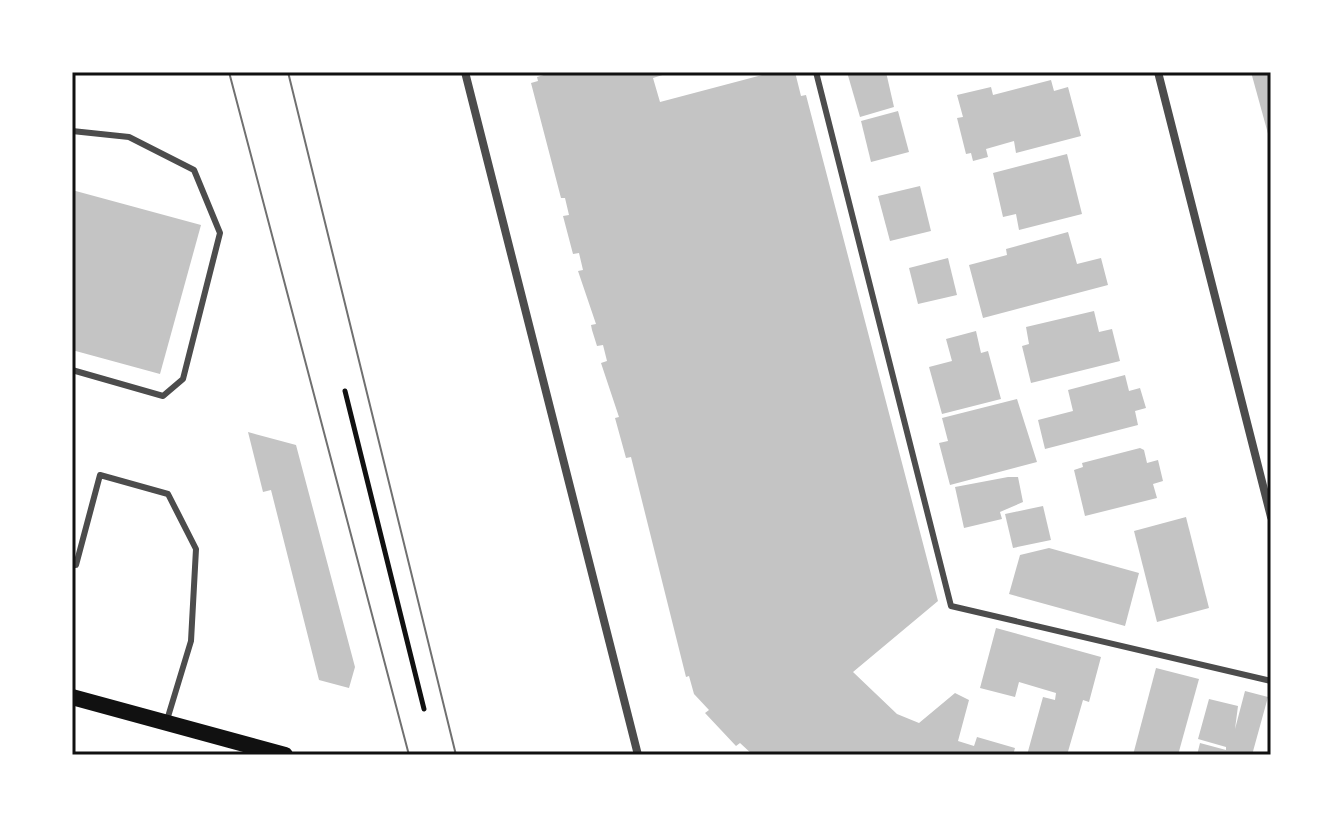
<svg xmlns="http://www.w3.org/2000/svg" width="1343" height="827" font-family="'Asap Condensed',sans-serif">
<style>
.building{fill:#c4c4c4}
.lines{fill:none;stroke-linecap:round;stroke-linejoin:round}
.path{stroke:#111;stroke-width:5}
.service{stroke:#4c4c4c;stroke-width:6}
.minor{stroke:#4c4c4c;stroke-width:8}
.secondary{stroke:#111;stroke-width:16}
.tram{stroke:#707070;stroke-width:2}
.neatline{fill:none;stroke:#111;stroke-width:3}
</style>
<rect width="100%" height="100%" fill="#fff"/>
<!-- building -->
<g class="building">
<path d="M554,72h118l-19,6 7,24 113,-30h22l6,24 5,-1 132,506 -85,71 44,42 22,9 36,-30 14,7 -11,41 16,5 3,-9 38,11 -2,7h-260l-13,-12 -4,3 -31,-33 4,-3 -15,-16 -5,-18 -3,1 -55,-220 -5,1 -11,-40 4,-1 -18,-54 6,-2 -4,-16 -6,1 -5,-16 -1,-5 5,-1 -18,-53 5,-1 -4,-17 -6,1 -10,-38 6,-1 -4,-17h-4l-30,-115 7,-2 -1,-4z"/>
<path d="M847,72h39l8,35 -34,10z"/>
<path d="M1251,72h20v69h-1z"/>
<path d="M1051,80l3,11 14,-4 13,49 -65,17 -2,-12 -28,8 2,8 -15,4 -2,-8 -5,1 -9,-36 6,-1 -6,-22 34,-8 2,8z"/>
<path d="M898,111l11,41 -38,10 -10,-41z"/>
<path d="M1067,154l15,60 -63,16 -3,-16 -13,3 -10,-44z"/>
<path d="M920,186l11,45 -41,10 -12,-45z"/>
<path d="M72,190l129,35 -41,149 -88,-24z"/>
<path d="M1068,232l9,32 24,-6 7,27 -125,33 -14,-53 38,-10 -1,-6z"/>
<path d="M948,258l9,37 -39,9 -9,-36z"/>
<path d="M1094,311l5,21 13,-3 8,32 -89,22 -9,-37 7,-2 -3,-17z"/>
<path d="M976,331l5,22 7,-2 13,48 -59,15 -13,-47 23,-6 -6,-22z"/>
<path d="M1125,375l4,16 11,-3 6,20 -11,3 3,14 -93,24 -7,-29 35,-9 -5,-21z"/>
<path d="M1017,399l20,63 -87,23 -11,-42 9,-2 -6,-23z"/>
<path d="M248,432l48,13 59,222 -6,21 -30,-8 -48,-190 -8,2z"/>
<path d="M1140,448l4,2 3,13 11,-3 5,21 -10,3 4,14 -72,18 -11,-46 9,-3 -1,-4z"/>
<path d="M1008,477h10l5,25 -23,10 2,7 -38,9 -9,-41z"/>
<path d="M1043,506l8,34 -38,8 -8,-34z"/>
<path d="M1186,517l23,91 -52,14 -23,-91z"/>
<path d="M1049,548l90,25 -14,53 -116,-32 11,-39z"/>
<path d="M996,628l105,29 -12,45 -6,-2 -16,55h-40l16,-58 12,3 1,-7 -37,-11 -4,15 -35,-9z"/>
<path d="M1156,668l43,11 -21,76h-45z"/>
<path d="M1245,691l23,6 -16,58h-55l3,-12 26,7v-3l-28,-8 11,-40 29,7 -3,23z"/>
</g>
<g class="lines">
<!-- path -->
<path class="path" d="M345,391l79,318"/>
<!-- service -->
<g class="service">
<path d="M816,72l135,534 320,75"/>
<path d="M72,131l57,6 65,33 26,63 -37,146 -20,17 -91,-26"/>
<path d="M72,565h4l24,-90 68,19 28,55 -5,92 -24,79"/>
</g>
<!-- minor -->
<g class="minor">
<path d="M465,72l173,683"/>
<path d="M1158,72l113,445"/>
</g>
<!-- secondary -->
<path class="secondary" d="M72,697l213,58"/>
<!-- tram -->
<g class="tram">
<path d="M229,72l180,683"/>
<path d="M288,72l168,683"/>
</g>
</g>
<!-- border -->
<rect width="1343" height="827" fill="none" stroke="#ffffff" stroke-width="148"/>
<rect x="74" y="74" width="1195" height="679" class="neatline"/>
</svg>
